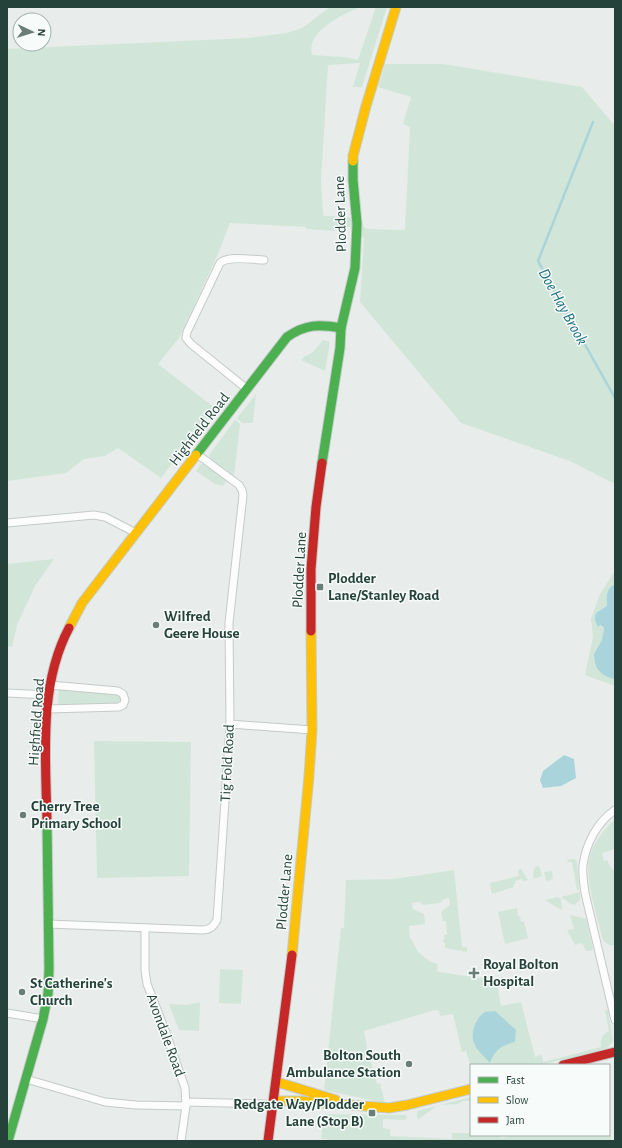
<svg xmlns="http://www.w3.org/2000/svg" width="622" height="1148" font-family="'Alegreya Sans',sans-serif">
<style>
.green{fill:#d1e6d8}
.water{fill:#a9d4db}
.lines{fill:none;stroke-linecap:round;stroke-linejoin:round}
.stream{stroke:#a9d4db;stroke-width:2.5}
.street-casing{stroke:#c5cac8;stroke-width:9}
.fast-casing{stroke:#c3cbc8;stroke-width:11}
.slow-casing{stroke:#c3cbc8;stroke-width:11}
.jam-casing{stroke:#c3cbc8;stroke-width:11}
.street{stroke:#fcfcfc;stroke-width:7}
.fast{stroke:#4caf50;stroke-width:9}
.slow{stroke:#ffc107;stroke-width:9}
.jam{stroke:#c62828;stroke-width:9}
.poi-dot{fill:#697e78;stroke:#f7fbf9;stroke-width:1.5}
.labels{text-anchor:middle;stroke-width:3;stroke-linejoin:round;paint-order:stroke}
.street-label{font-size:15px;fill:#24423a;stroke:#f7fbf9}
.poi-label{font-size:15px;font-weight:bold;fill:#24423a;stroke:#f7fbf9;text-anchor:start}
.water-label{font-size:16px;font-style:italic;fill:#1c6f80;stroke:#f7fbf9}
</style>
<rect width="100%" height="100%" fill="#e8edeb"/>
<!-- green -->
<g class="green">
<path d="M330,7h30c-18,8 -54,24 -48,48l32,2 14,3 18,-53h11l-25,80h-9l7,-24 -32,2 -7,115 2,34 1,2 25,1 18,12 38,1 5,-103 -7,-3 8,-27 -33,-10 7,-23h58l139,23 33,39v358l-45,-23 -109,-38 -101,-121 4,-64 -14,-11h-15v4l-29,-2v-2l-76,-4 -12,31 -39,84 -21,26 57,44 -54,70 -43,-30 -13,8 -21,3 -18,14 -59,8v-432l241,-11 39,-5 15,-5z"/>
<path d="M323,340l7,2 -5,29 -24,-11 4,-4 7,-3z"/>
<path d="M256,394l-3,28 -1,1h-10l-5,-5z"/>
<path d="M235,420l5,4 -6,52 -22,-16 -3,-5z"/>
<path d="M201,464h4l20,14 1,4 -3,4 -8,-2 -19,-13z"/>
<path d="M54,559l-19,27 -18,39 -5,22 -5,-1v-82z"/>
<path d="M615,571v13c-9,4 -9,13 -8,22l-9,5 1,16 2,-2 3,3 -2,12 -8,14v5l19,20 2,-1v8l-30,-11 8,-38 -2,-18 9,-25z"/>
<path d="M59,689l57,5 5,4v2l-4,3 -59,2z"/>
<path d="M94,741l97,1 -2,134 -92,2z"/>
<path d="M615,819v30l-13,4 2,8 3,-1 3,6 5,6v28l-1,1 1,44c-6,1 -8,-1 -12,-5 -5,-22 -18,-58 -14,-80 3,-16 14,-30 26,-41z"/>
<path d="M570,859h4l3,2 2,29h-2l-5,-28h-5l1,-2z"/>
<path d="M539,866l3,10 -8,3 -1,-5 2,-7z"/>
<path d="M521,869l7,11 -4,1 -2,-2 -7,2v3l-2,1 1,2 -22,7 -2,-11 29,-7 -1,-6z"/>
<path d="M454,870l8,77h5v5l-22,-4v-4l-2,-3 1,-2v-4h3l-1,-14h-3l-2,-9 9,-7 -1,-7 -5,1 -4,4 -17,2 -4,-3 -7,1 1,6 11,5 1,10 -16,2 1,13 2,1 5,10v1l12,10 9,3 -1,6 2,2 48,7 9,-1 5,28 20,-4 14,55 7,-2 1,7 58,-15c-1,-7 1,-13 8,-16l-4,-21h3l5,31 -6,7 -66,17h-70v2l-5,-16 -4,1 -9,-38 -13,2 -1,-5 -4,-1 -71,21 4,21 9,32 3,-1 5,20 -61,-13 17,-162h3l2,-48 48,-1z"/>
<path d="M552,871l1,8 -7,2 -2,-9z"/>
<path d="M580,892v8l-6,5 -3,-1 -10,-7z"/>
<path d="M558,897l3,2 1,10h-2l-15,-9z"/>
<path d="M517,908l1,8h2l1,6 3,-1 4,17 -23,6 -7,-32z"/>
<path d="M570,915l16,4 7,29 -2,3h-5l-4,-8 -7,2 -8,-15 7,-1z"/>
<path d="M220,969l23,1 -2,34 -22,-1z"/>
<path d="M200,1002l-1,29 -20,-1 -10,-26 18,1z"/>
<path d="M471,1097v4h-8l-5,3 -20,1 -19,14 -2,-1v-7z"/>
<path d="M324,1114l82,1 1,3 -2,2 -22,-1v9l7,1v7l62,3v-6h19v2h29l1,3 14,-3h94v-5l3,11h-265l-26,-2z"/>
</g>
<!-- water -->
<g class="water">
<path d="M615,584v94l-2,1c-13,-4 -19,-11 -19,-25l8,-14 2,-12 -3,-3 -3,2c-6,-13 -3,-14 9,-21 -1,-9 -1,-18 8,-22z"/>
<path d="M564,755l10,4 2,19 -15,8 -18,2 -3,-8 3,-9z"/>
<path d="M495,1011l21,19 -1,12c-14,4 -19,6 -25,21 -5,-6 -13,-12 -16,-20 -4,-10 2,-26 11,-31 3,-1 7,0 10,-1z"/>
</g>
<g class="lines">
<!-- stream -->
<path class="stream" d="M593,122l-55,139 77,137"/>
<!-- street casing -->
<g class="street-casing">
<g id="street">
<path d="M247,389l-56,-45 -5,-6 1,-6 33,-69c8,-8 33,-3 44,-3"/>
<path d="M7,523l87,-8 11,2 31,16"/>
<path d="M7,693l42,2"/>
<path d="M48,709l71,-2 4,-2 2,-5 -2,-6 -5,-3 -68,-6"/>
<path d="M230,724l82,6"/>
<path d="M615,810c-18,12 -29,34 -32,55 -1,10 1,19 2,28l30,127"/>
<path d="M48,924l154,6c8,0 11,-3 15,-10l13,-194 -1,-103 14,-128 -1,-5 -3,-5 -42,-31"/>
<path d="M145,928v42l2,14 18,46 20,58 1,18 -5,35"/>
<path d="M7,1013l36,6"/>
<path d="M26,1079l79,23 31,3 50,1"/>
<path d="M186,1102l79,2"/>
</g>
</g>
<!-- fast casing -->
<g class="fast-casing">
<g id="fast">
<path d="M196,455l91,-118c19,-13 32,-13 54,-9"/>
<path d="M322,463l18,-115 1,-20 14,-60 2,-44 -4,-44v-19"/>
<path d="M8,1141l35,-122 5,-25 1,-25 -2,-146"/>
</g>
</g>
<!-- slow casing -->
<g class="slow-casing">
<g id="slow">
<path d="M353,161v-5l13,-50 30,-99"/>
<path d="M69,628l13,-25 114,-148"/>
<path d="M292,955l17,-179 3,-46 -1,-99"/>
<path d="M277,1082l59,18"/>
<path d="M274,1101h25l90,7 18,-3 64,-16"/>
</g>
</g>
<!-- jam casing -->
<g class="jam-casing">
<g id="jam">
<path d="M311,631v-62l5,-62 6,-44"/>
<path d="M47,823c-1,-64 -9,-137 22,-195"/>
<path d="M563,1065l52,-13"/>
<path d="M268,1141l24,-186"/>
</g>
</g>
<!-- street -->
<use href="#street" class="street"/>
<!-- fast -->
<use href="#fast" class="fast"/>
<!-- slow -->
<use href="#slow" class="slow"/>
<!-- jam -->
<use href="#jam" class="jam"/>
</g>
<!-- markers -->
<g class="poi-dot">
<rect x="316" y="583" width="8" height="8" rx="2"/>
<circle cx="156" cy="625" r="4"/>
<circle cx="23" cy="815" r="4"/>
<path d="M472 967h4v4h4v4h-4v4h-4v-4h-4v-4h4z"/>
<circle cx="22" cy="992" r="4"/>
<circle cx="409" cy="1064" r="4"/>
<rect x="368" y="1109" width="8" height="8" rx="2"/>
</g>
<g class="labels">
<!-- street labels -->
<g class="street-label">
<text transform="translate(340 214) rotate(-92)" y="5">Plodder Lane</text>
<text transform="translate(199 429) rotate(-52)" y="5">Highfield Road</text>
<text transform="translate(299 570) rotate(-87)" y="5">Plodder Lane</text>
<text transform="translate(36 722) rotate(-86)" y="5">Highfield Road</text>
<text transform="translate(227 763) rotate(-87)" y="5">Tig Fold Road</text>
<text transform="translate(284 892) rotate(-85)" y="5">Plodder Lane</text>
<text transform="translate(166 1035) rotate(70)" y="5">Avondale Road</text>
</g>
<!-- poi labels -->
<g class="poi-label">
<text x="328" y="583">Plodder<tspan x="328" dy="17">Lane/Stanley Road</tspan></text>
<text x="164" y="621">Wilfred<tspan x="164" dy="17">Geere House</tspan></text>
<text x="31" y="811">Cherry Tree<tspan x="31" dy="17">Primary School</tspan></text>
<text x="483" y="969">Royal Bolton<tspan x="483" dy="17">Hospital</tspan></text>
<text x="30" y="988">St Catherine's<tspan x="30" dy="17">Church</tspan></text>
<text x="401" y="1060" text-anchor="end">Bolton South<tspan x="401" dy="17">Ambulance Station</tspan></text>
<text x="364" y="1109" text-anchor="end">Redgate Way/Plodder<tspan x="364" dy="17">Lane (Stop B)</tspan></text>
</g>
<!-- water labels -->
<g class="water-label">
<text transform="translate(564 306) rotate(61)" y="6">Doe Hay Brook</text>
</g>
</g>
<!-- border -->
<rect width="622" height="1148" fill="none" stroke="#24423a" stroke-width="16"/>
<!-- legend -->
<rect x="470" y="1064" width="140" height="72" fill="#f7fbf9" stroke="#a3b1ad"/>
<rect x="478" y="1077" width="20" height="6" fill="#4caf50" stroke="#a3b1ad"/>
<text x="506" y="1084" font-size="12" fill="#24423a">Fast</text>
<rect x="478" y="1097" width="20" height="6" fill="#ffc107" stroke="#a3b1ad"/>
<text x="506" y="1104" font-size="12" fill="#24423a">Slow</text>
<rect x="478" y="1117" width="20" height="6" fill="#c62828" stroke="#a3b1ad"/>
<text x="506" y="1124" font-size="12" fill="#24423a">Jam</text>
<!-- north arrow -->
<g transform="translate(32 32) rotate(94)"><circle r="19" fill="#f7fbf9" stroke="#a3b1ad"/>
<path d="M0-3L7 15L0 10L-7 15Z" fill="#697e78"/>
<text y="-6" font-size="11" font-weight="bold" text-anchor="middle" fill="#24423a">N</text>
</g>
</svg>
